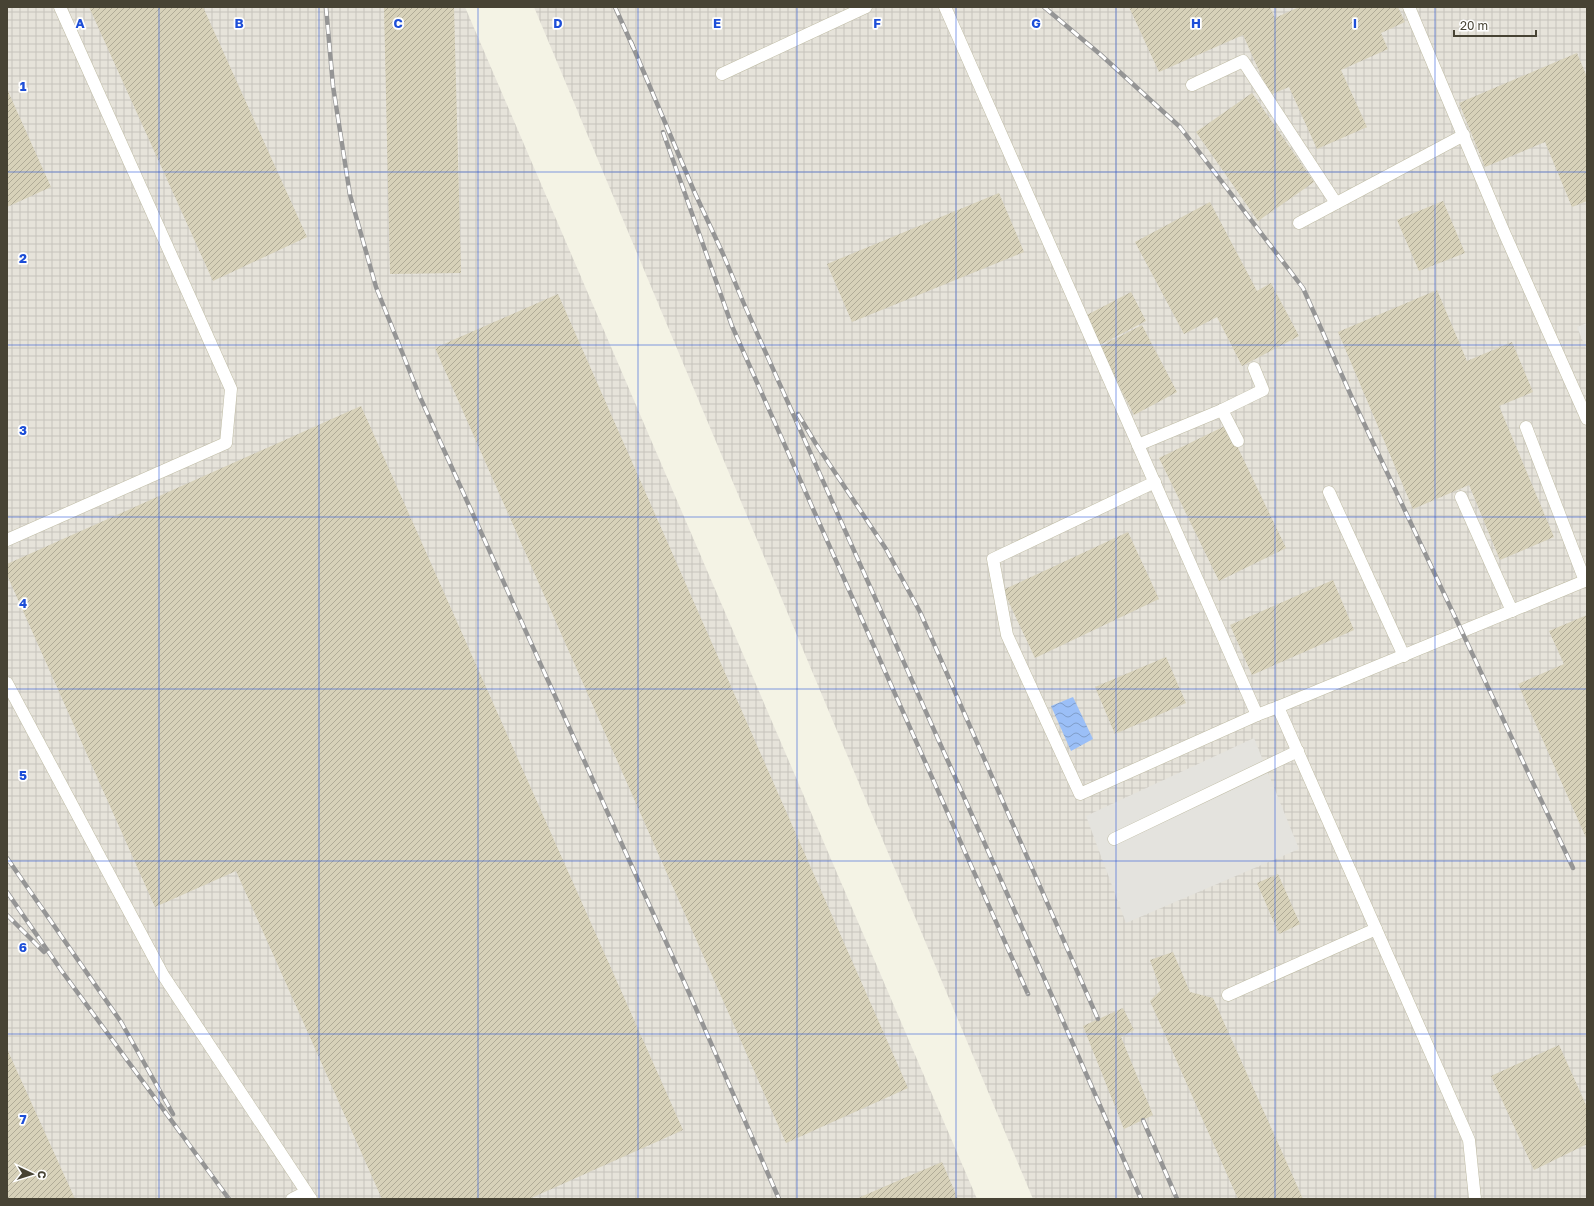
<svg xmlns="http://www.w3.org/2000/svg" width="1594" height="1206" font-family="'Golos Text',sans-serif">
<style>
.industrial{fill:url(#industrial-grid)}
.parking{fill:#e4e3de}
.water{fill:url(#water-waves)}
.building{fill:url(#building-hatch)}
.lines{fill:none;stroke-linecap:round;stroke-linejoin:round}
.service-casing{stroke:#c0bda6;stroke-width:13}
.service{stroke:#fff;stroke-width:12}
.rail-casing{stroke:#959595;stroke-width:4.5}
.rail{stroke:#fff;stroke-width:3;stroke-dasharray:9;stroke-linecap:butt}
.grid{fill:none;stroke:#1d4ed8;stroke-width:1;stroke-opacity:0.55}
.grid-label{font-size:13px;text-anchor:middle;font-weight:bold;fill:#1d4ed8;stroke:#fff;stroke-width:3.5;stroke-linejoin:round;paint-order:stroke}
</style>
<defs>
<pattern id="industrial-grid" width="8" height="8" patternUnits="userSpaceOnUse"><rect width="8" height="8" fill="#e6e3da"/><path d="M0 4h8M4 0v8" fill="none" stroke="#c7c4bc"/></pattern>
<pattern id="water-waves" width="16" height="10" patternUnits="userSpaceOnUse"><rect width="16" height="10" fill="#9bbff7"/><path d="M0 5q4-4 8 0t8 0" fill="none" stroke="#809dc9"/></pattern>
<pattern id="building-hatch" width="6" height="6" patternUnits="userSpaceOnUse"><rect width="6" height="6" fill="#d7d1b9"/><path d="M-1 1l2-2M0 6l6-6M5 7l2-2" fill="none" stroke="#b0ab97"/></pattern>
</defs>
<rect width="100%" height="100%" fill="#f4f3e5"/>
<!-- industrial -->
<g class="industrial">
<path d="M7,7h458l512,1192h-970z"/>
<path d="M534,7h1053v1192h-554z"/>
</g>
<!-- parking -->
<g class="parking">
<path d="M1587,323v28l-10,-24z"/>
<path d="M1254,738l45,111 -173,74 -40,-107z"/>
</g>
<!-- water -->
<path class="water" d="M1073,697l20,42 -22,12 -20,-45z"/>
<!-- building -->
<g class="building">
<path d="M89,7h114l104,230 -94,44z"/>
<path d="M384,7h70l7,266 -71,1z"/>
<path d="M1129,7h141l5,11 24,-11h99l7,15 -24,11 7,16 -47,21 26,57 -50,22 -28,-62 -19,8 -27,-60 -84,37z"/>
<path d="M1577,53l10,24v124l-15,6 -27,-65 -60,25 -26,-64z"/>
<path d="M7,89l44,98 -44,20z"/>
<path d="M1252,93l62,89 -56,39 -62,-89z"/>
<path d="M999,193l25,59 -172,70 -25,-58z"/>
<path d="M1443,201l22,52 -46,18 -22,-51z"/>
<path d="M1210,202l47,89 14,-8 28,53 -57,30 -25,-49 -33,17 -49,-92z"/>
<path d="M1437,290l30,71 45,-19 21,50 -34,14 55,131 -54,23 -31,-75 -56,24 -75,-177z"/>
<path d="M1131,292l15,29 -48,25 -15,-29z"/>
<path d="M558,294l350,794 -122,55 -351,-795z"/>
<path d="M1142,325l35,67 -43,23 -35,-68z"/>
<path d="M361,406l322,724 -154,69h-147l-146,-328 -81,36 -148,-332v-11z"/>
<path d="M1227,425l59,123 -67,33 -60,-123z"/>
<path d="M1128,532l31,67 -124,59 -32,-68z"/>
<path d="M1333,580l21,50 -102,45 -22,-50z"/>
<path d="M1587,615v225l-69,-156 46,-20 -15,-33z"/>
<path d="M1166,657l20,46 -71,31 -20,-47z"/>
<path d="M1278,874l22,50 -21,10 -22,-51z"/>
<path d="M1173,952l17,40 23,6 90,201h-65l-88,-198 11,-11 -11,-30z"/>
<path d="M1123,1008l11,22 -13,7 32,78 -29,14 -41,-103z"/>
<path d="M1559,1045l28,62v37l-53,26 -43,-94z"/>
<path d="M7,1049l68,150h-68z"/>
<path d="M942,1162l16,37h-102l46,-20z"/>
</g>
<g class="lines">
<!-- service casing -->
<g class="service-casing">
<g id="service">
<path d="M945,7l312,708 21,-8"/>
<path d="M1409,7l94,223 84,189"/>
<path d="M722,74l144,-67"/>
<path d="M1192,85l51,-24 93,142"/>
<path d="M1299,223l165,-88"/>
<path d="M1222,410l41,-20 -9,-22"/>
<path d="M1526,427l59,154"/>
<path d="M1138,445l84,-35 16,31"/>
<path d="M1155,482l-162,77 14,76 73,159 177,-79"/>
<path d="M1329,492l75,164"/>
<path d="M1461,497l51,114"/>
<path d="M7,540l219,-97 5,-54 -171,-382"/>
<path d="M7,683l156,292 148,224"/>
<path d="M1114,839l184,-88"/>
<path d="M1228,995l148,-66"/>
<path d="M292,1199l14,-7"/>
<path d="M1475,1199l-6,-59 -191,-433 309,-127"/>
</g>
</g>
<!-- service -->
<use href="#service" class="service"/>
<!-- rail casing -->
<g class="rail-casing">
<g id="rail">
<path d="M326,7l7,79 17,109 26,92 44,110 270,598 89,204"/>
<path d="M615,7l18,40"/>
<path d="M1044,7l57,48 79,72 123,161 50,112 220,468"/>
<path d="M631,42l63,149 29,63 21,50 265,594 132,301"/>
<path d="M663,132l69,194 296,668"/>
<path d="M798,414l18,30 70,105 34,63 178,407"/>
<path d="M7,858l114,164 52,92"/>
<path d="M7,892l54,78 168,229"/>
<path d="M7,915l37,37"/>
<path d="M1143,1120l34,79"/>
</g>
</g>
<!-- rail -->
<use href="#rail" class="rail"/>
</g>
<!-- grid -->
<path class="grid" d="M159,7v1192M319,7v1192M478,7v1192M638,7v1192M797,7v1192M956,7v1192M1116,7v1192M1275,7v1192M1435,7v1192M7,172h1580M7,345h1580M7,517h1580M7,689h1580M7,861h1580M7,1034h1580"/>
<g class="grid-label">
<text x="80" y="28">A</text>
<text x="239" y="28">B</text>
<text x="398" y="28">C</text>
<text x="558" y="28">D</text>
<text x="717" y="28">E</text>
<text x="877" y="28">F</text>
<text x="1036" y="28">G</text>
<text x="1196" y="28">H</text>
<text x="1355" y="28">I</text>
<text x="23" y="91">1</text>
<text x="23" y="263">2</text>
<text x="23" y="435">3</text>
<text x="23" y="608">4</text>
<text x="23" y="780">5</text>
<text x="23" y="952">6</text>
<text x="23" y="1124">7</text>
</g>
<!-- border -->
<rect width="1594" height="1206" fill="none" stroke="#474334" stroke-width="16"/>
<!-- north arrow -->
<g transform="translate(32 1174) rotate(94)" stroke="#ffffff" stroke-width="3" paint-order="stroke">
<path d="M0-3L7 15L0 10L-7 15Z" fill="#474334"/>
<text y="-6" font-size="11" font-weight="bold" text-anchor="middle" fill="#474334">С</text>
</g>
<!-- scale -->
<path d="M1454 30v6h82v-6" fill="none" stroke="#474334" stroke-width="2"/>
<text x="1460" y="30" font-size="12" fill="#474334" stroke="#ffffff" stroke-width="3" paint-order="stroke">20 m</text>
</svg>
